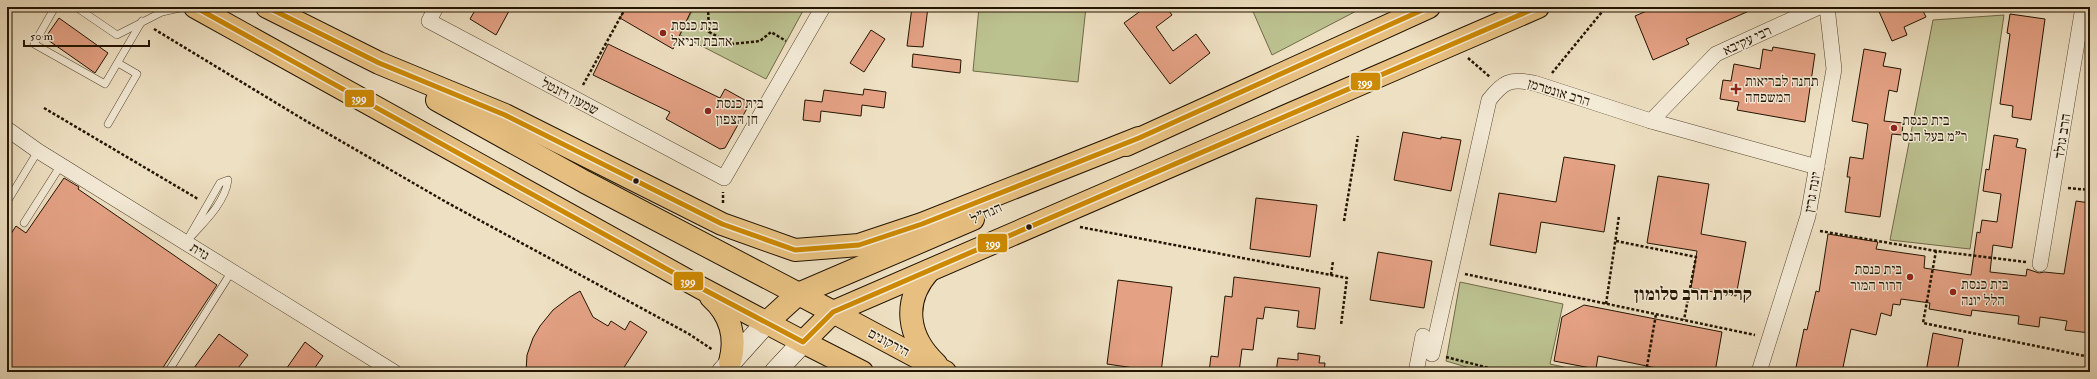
<svg xmlns="http://www.w3.org/2000/svg" width="2097" height="379" font-family="'IM FELL Double Pica','Frank Ruhl Libre',serif">
<style>
.green{fill:#bcc190;stroke:#706a48}
.building{fill:#e4a184;stroke:#231400}
.lines{fill:none;stroke-linecap:round;stroke-linejoin:round}
.lane-casing{stroke:#564730;stroke-width:8}
.street-casing{stroke:#564730;stroke-width:16}
.secondary-casing{stroke:#231400;stroke-width:22}
.primary-casing{stroke:#231400;stroke-width:24}
.highway-casing{stroke:#231400;stroke-width:24}
.path{stroke:#231400;stroke-width:2.5;stroke-dasharray:3 2;stroke-linecap:butt}
.lane{stroke:#f4ebd7;stroke-width:7}
.street{stroke:#f4ebd7;stroke-width:15}
.secondary{stroke:#f4ebd7;stroke-width:21}
.primary{stroke:#e7c081;stroke-width:22}
.highway{stroke:#e7c081;stroke-width:22}
.bus-1-casing{stroke:#f4ebd7;stroke-width:8}
.bus-1{stroke:#cd8900;stroke-width:5}
.poi-dot{fill:#8f2418;stroke:#f4ebd7;stroke-width:1.5}
.bus-dot{fill:#231400;stroke:#f4ebd7;stroke-width:1.5}
.labels{text-anchor:middle;stroke-width:3;stroke-linejoin:round;paint-order:stroke}
.poi-label{font-size:14px;fill:#231400;stroke:#f4ebd7;text-anchor:start}
.street-label{font-size:14px;fill:#231400;stroke:#f4ebd7}
.district-label{font-size:18px;font-weight:bold;fill:#231400;stroke:#f4ebd7}
.line-badge{stroke:#f4ebd7;stroke-width:1.5}
.badge-label{font-size:11px;text-anchor:middle;font-weight:bold;fill:#fff}
</style>
<rect width="100%" height="100%" fill="#eee0c2"/>
<filter id="stains"><feTurbulence type="fractalNoise" baseFrequency=".005" numOctaves="4"/><feColorMatrix values="0 0 0 0 .2 0 0 0 0 .09 0 0 0 0 .02 0 0 0 .5 -.17"/></filter>
<radialGradient id="worn" r=".72"><stop offset=".6" stop-color="#630" stop-opacity="0"/><stop offset="1" stop-color="#630" stop-opacity=".3"/></radialGradient>
<!-- green -->
<g class="green">
<path d="M694,7h111l-39,72 -86,-44z"/>
<path d="M979,7h107l-8,75 -105,-11z"/>
<path d="M1251,7h113l-92,48z"/>
<path d="M2004,15l-34,234 -80,-9 43,-220z"/>
<path d="M1460,282l103,22 -13,60 36,8h-103l-37,-11z"/>
</g>
<!-- building -->
<g class="building">
<path d="M477,7h23l9,4 -13,24 -26,-16z"/>
<path d="M626,7h67l-20,42 -53,-31z"/>
<path d="M912,7h16l-5,40 -16,-1z"/>
<path d="M1146,7h20l6,8 -16,12 17,24 23,-17 14,19 -40,31 -46,-61z"/>
<path d="M1656,7h102l-72,32 3,5 -36,16 -18,-44z"/>
<path d="M1877,7h44l5,10 -22,10 3,8 -15,6z"/>
<path d="M2010,14l35,5 -14,101 -19,-3 1,-11 -13,-2 10,-70 -3,-1z"/>
<path d="M59,18l49,35 -13,20 -50,-35z"/>
<path d="M871,30l14,9 -21,33 -14,-9z"/>
<path d="M608,44l112,54 5,-9 25,14 -25,45 -5,1 -54,-30 4,-7 -77,-37z"/>
<path d="M1773,47l42,7 -10,68 -68,-12 2,-8 -19,-3 3,-19 8,1 3,-17 26,5 3,-20 9,2z"/>
<path d="M1864,49l22,4 -3,13 18,3 -4,23 -8,-2 -5,31 19,2 -1,12 -10,-1 -12,83 -35,-5 5,-35h-3l3,-20 13,2 5,-35 -16,-3z"/>
<path d="M913,54l48,6 -1,13 -48,-6z"/>
<path d="M864,89l22,3 -2,16 -22,-3 -1,11 -40,-5 -1,11 -17,-2 2,-20 17,2 2,-12 39,5z"/>
<path d="M1403,132l38,7v-2l20,3 -10,51 -57,-11z"/>
<path d="M1994,135l24,4 -2,8 10,2 -14,99 -19,-3 -3,27 36,4 1,-7 12,4 5,-1 20,2 12,-73 14,2v130l-25,-3 2,-9 -27,-4 -1,10 -21,-3 1,-8 -47,-6 -1,6 -42,-7 1,-6 -29,-4 -1,6 -7,-1 -2,12 -10,-3 -5,22 -25,-6 -9,43h-47l9,-43 3,1 9,-39 3,1 9,-58 50,8 -2,7 49,7 -1,12 47,7 6,-43 3,1 2,-13 15,2 4,-28 -18,-3 3,-22 3,1z"/>
<path d="M1564,157l51,8 -11,67 -63,-10 -5,31 -46,-8 9,-52 57,9z"/>
<path d="M1658,176l51,8 -8,50 45,8 -10,54 -45,-8 6,-37 -50,-8z"/>
<path d="M64,178l15,9 -1,2 139,96 -57,87h-153v-132l9,-14 10,7z"/>
<path d="M1256,198l61,7 -7,52 -60,-8z"/>
<path d="M1378,252l54,9 -8,47 -54,-8z"/>
<path d="M1234,277l86,11 -5,41 -18,-2 2,-16 -34,-4 -2,12 -6,-1 -4,32 -11,-1 -3,23h-30l2,-16 7,1 7,-61 7,1z"/>
<path d="M1118,280l54,7 -11,85 -54,-8z"/>
<path d="M580,291l13,26 15,9 3,-5 14,9 5,-9 17,11 -26,40h-95l1,-17 6,-17 7,-12 13,-16 17,-13z"/>
<path d="M1584,305l138,27 -7,40h-39l-78,-16 -2,13 -42,-8 8,-44z"/>
<path d="M1933,333l30,6 -6,33h-31z"/>
<path d="M219,334l29,21 -13,17h-44z"/>
<path d="M305,342l18,14 -11,16h-28z"/>
<path d="M1298,353l22,3 -1,7h6l-1,9h-48l2,-14 20,2z"/>
</g>
<g class="lines">
<!-- lane casing -->
<g class="lane-casing">
<g id="lane">
<path d="M55,7l-21,37 71,40 37,-63"/>
<path d="M76,7l41,28 45,-23 22,-5"/>
<path d="M108,124l29,-50 -19,-11"/>
<path d="M228,180c-3,24 -27,45 -42,62l34,-59z"/>
<path d="M7,202l31,-51"/>
<path d="M24,223l37,-58"/>
<path d="M168,372l64,-101"/>
</g>
</g>
<!-- street casing -->
<g class="street-casing">
<g id="street">
<path d="M436,7l-7,14 295,157 99,-171"/>
<path d="M1651,121l65,-67 103,-47"/>
<path d="M7,129l31,22 356,221"/>
<path d="M2040,264l43,-257"/>
<path d="M1432,354l57,-254c14,-18 21,-22 45,-17l117,38 166,46"/>
<path d="M1416,372l7,-36"/>
<path d="M1759,372l49,-156 26,-147 -7,-62"/>
</g>
</g>
<!-- secondary casing -->
<g class="secondary-casing">
<g id="secondary">
<path d="M722,372l44,-49"/>
<path d="M775,372l28,-30"/>
</g>
</g>
<!-- primary casing -->
<g class="primary-casing">
<g id="primary">
<path d="M929,271c-27,30 -22,66 7,93"/>
<path d="M833,312l112,60"/>
<path d="M803,342l59,30"/>
</g>
</g>
<!-- highway casing -->
<g class="highway-casing">
<g id="highway">
<path d="M195,7l506,281 102,54 30,-30 705,-305"/>
<path d="M267,7l112,56 126,52 217,109 73,26 64,-5 63,-21 217,-86"/>
<path d="M437,100l148,82 248,130"/>
<path d="M1126,145l303,-138"/>
<path d="M711,297c19,17 26,39 19,65"/>
<path d="M766,323l32,-29 175,-75"/>
</g>
</g>
<!-- path -->
<g class="path">
<path d="M708,7l1,25 23,12 28,-3 11,-9 15,9"/>
<path d="M154,29l147,89 145,84 243,132 24,16"/>
<path d="M1468,58l22,19"/>
<path d="M1552,73l54,-66"/>
<path d="M583,85l43,-78"/>
<path d="M44,108l154,91"/>
<path d="M2068,188l22,2"/>
<path d="M723,203v-11"/>
<path d="M1344,221l14,-85"/>
<path d="M1080,227l267,51 -6,47"/>
<path d="M1820,231l116,20"/>
<path d="M1616,241l80,16 -12,63"/>
<path d="M2026,262l-90,-11 -13,72 167,34"/>
<path d="M1465,274l290,61"/>
<path d="M1331,275l2,-14"/>
<path d="M1606,304l13,-88"/>
<path d="M1446,357l59,15"/>
<path d="M1646,372l10,-58"/>
</g>
<!-- lane -->
<use href="#lane" class="lane"/>
<!-- street -->
<use href="#street" class="street"/>
<!-- secondary -->
<use href="#secondary" class="secondary"/>
<!-- primary -->
<use href="#primary" class="primary"/>
<!-- highway -->
<use href="#highway" class="highway"/>
<!-- bus-1 casing -->
<g class="bus-1-casing">
<g id="bus-1">
<path d="M195,7l506,281 102,54 30,-30 705,-305"/>
<path d="M267,7l112,56 126,52 217,109 73,26 64,-5 63,-21 217,-86 290,-131"/>
</g>
</g>
<!-- bus-1 -->
<use href="#bus-1" class="bus-1"/>
</g>
<!-- markers -->
<g class="poi-dot">
<circle cx="663" cy="33" r="4"/>
<path d="M1734 83h4v4h4v4h-4v4h-4v-4h-4v-4h4z"/>
<circle cx="708" cy="111" r="4"/>
<circle cx="1894" cy="128" r="4"/>
<circle cx="1910" cy="277" r="4"/>
<circle cx="1953" cy="292" r="4"/>
</g>
<g class="bus-dot">
<circle cx="636" cy="181" r="3.5"/>
<circle cx="1029" cy="227" r="3.5"/>
</g>
<g class="labels">
<!-- poi labels -->
<g class="poi-label">
<text x="671" y="30">בית כנסת<tspan x="671" dy="16">אהבת דניאל</tspan></text>
<text x="1745" y="86">תחנה לבריאות<tspan x="1745" dy="16">המשפחה</tspan></text>
<text x="716" y="108">בית כנסת<tspan x="716" dy="16">חן הצפון</tspan></text>
<text x="1902" y="125">בית כנסת<tspan x="1902" dy="16">ר"מ בעל הנס</tspan></text>
<text x="1902" y="274" text-anchor="end">בית כנסת<tspan x="1902" dy="16">דרור המור</tspan></text>
<text x="1961" y="289">בית כנסת<tspan x="1961" dy="16">הלל יונה</tspan></text>
</g>
<!-- street labels -->
<g class="street-label">
<text transform="translate(1747 40) rotate(-25)" y="5">רבי עקיבא</text>
<text transform="translate(1559 92) rotate(17)" y="5">הרב אונטרמן</text>
<text transform="translate(570 96) rotate(28)" y="5">שמעון ויזנטל</text>
<text transform="translate(2062 136) rotate(-81)" y="5">הרב גולד</text>
<text transform="translate(1812 192) rotate(-80)" y="5">יונה גרין</text>
<text transform="translate(986 213) rotate(-25)" y="5">הנח"ל</text>
<text transform="translate(200 251) rotate(32)" y="5">גזית</text>
<text transform="translate(889 342) rotate(28)" y="5">הירקונים</text>
</g>
<!-- district labels -->
<g class="district-label">
<text x="1693" y="300">קריית הרב סלומון</text>
</g>
</g>
<g class="line-badge">
<rect x="1350" y="72" width="31" height="19" rx="4" fill="#cd8900"/>
<rect x="344" y="89" width="31" height="19" rx="4" fill="#cd8900"/>
<rect x="977" y="233" width="31" height="20" rx="4" fill="#cd8900"/>
<rect x="673" y="271" width="31" height="20" rx="4" fill="#cd8900"/>
</g>
<g class="badge-label">
<text x="1365" y="86">399</text>
<text x="359" y="102">399</text>
<text x="993" y="247">399</text>
<text x="688" y="285">399</text>
</g>
<!-- margin -->
<rect width="2097" height="379" fill="none" stroke="#eee0c2" stroke-width="24"/>
<rect x="8" y="8" width="2081" height="363" fill="none" stroke="#231400" stroke-width="2"/>
<rect x="12" y="12" width="2073" height="355" fill="none" stroke="#231400"/>
<!-- scale -->
<path d="M24 40v6h125v-6" fill="none" stroke="#231400" stroke-width="2"/>
<text x="30" y="40" font-size="12" fill="#231400" stroke="#f4ebd7" stroke-width="3" paint-order="stroke">50 m</text>
<rect width="100%" height="100%" filter="url(#stains)"/>
<rect width="100%" height="100%" fill="url(#worn)"/>
</svg>
